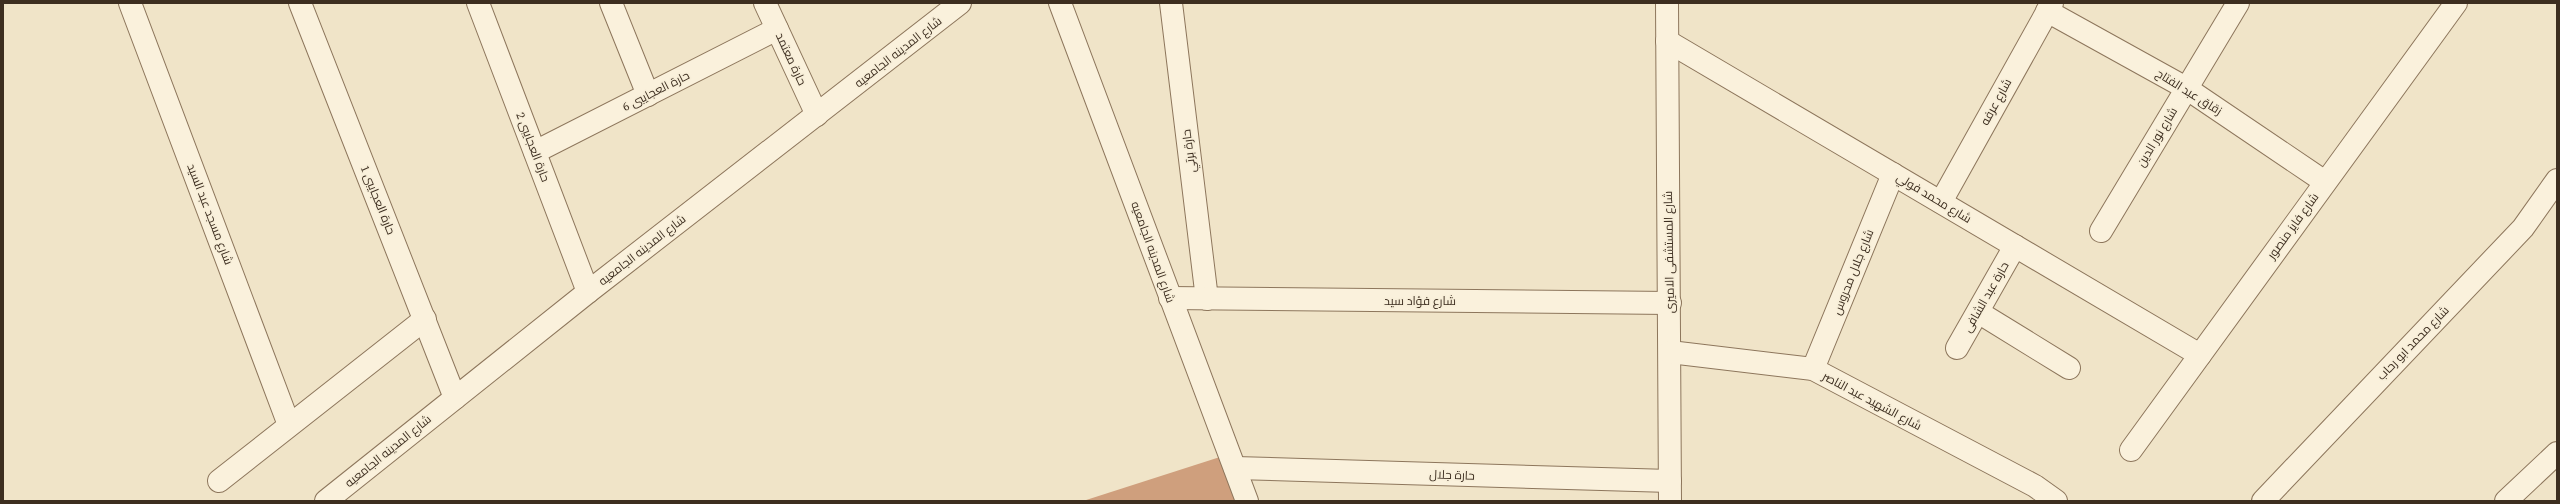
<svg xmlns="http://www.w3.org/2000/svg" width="2560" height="504" font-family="'Source Serif 4',Cairo,serif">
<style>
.building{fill:#cf9f7d}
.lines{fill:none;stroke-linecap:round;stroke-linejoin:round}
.minor-casing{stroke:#8d765c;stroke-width:24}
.minor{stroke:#faf1dc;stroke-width:22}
.labels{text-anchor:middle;stroke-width:3;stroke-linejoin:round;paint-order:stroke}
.street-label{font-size:12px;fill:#3d2e20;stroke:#f7eed8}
</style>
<rect width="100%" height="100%" fill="#f0e4c8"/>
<!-- building -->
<path class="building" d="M1220,457l16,44h-153z"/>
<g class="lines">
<!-- minor casing -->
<g class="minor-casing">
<g id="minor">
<path d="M130,3l159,422"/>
<path d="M300,3l155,395"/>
<path d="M478,3l110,289"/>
<path d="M611,3l37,92"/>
<path d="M765,3l52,112"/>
<path d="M1060,3l187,498"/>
<path d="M1171,3l36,296"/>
<path d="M1667,3l3,498"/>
<path d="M2047,11l139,77 139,94"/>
<path d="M1667,41l533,314"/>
<path d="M535,152l242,-123"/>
<path d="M1941,202l111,-199"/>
<path d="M2101,231l137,-228"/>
<path d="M1170,298l500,5"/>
<path d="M1978,312l91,56"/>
<path d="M1957,348l58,-102"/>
<path d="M1670,352l143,17 222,117 21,15"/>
<path d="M1813,369l80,-195"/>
<path d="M2131,450l325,-447"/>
<path d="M1235,468l435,13"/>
<path d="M219,481l206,-162"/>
<path d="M326,501l262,-209 372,-289"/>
<path d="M2263,501l260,-273 34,-48"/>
<path d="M2506,501l51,-48"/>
</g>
</g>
<!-- minor -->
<use href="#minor" class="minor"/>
</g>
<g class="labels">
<!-- street labels -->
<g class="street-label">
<text transform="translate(898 52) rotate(-38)" y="4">شارع المدينه الجامعيه</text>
<text transform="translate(791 59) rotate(65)" y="4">حارة معتمد</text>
<text transform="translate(656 91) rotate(-27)" y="4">حارة العجايبى 6</text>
<text transform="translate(2189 92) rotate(32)" y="4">زقاق عبد الفتاح</text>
<text transform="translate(1996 102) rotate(-61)" y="4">شارع عرفه</text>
<text transform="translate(2157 137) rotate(-59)" y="4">شارع نور الدين</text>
<text transform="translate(533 147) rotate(69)" y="4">حارة العجايبى 2</text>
<text transform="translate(1189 151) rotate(-97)" y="4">حارة برتي</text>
<text transform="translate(1934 198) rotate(31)" y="4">شارع محمد فولي</text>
<text transform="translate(378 200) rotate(68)" y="4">حارة العجايبى 1</text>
<text transform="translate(210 214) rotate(69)" y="4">شارع مسجد عبد السيد</text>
<text transform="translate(2293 226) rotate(-54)" y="4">شارع فايز منصور</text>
<text transform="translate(642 250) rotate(-38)" y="4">شارع المدينه الجامعيه</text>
<text transform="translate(1153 252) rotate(70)" y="4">شارع المدينه الجامعيه</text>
<text transform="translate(1669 252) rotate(-91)" y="4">شارع المستشفى الاميرى</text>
<text transform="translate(1853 272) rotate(-68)" y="4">شارع جلال محروس</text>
<text transform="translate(1986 297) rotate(-60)" y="4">حارة عبد الشافى</text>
<text x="1420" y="305">شارع فؤاد سيد</text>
<text transform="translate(2413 343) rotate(-46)" y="4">شارع محمد ابو رحاب</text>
<text transform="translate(1872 401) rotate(28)" y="4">شارع الشهيد عبد الناصر</text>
<text transform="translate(388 451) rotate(-39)" y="4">شارع المدينه الجامعيه</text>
<text transform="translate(1452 475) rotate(2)" y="4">حارة جلال</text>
</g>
</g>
<!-- border -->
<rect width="2560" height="504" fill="none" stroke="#3d2e20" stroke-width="8"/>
</svg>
